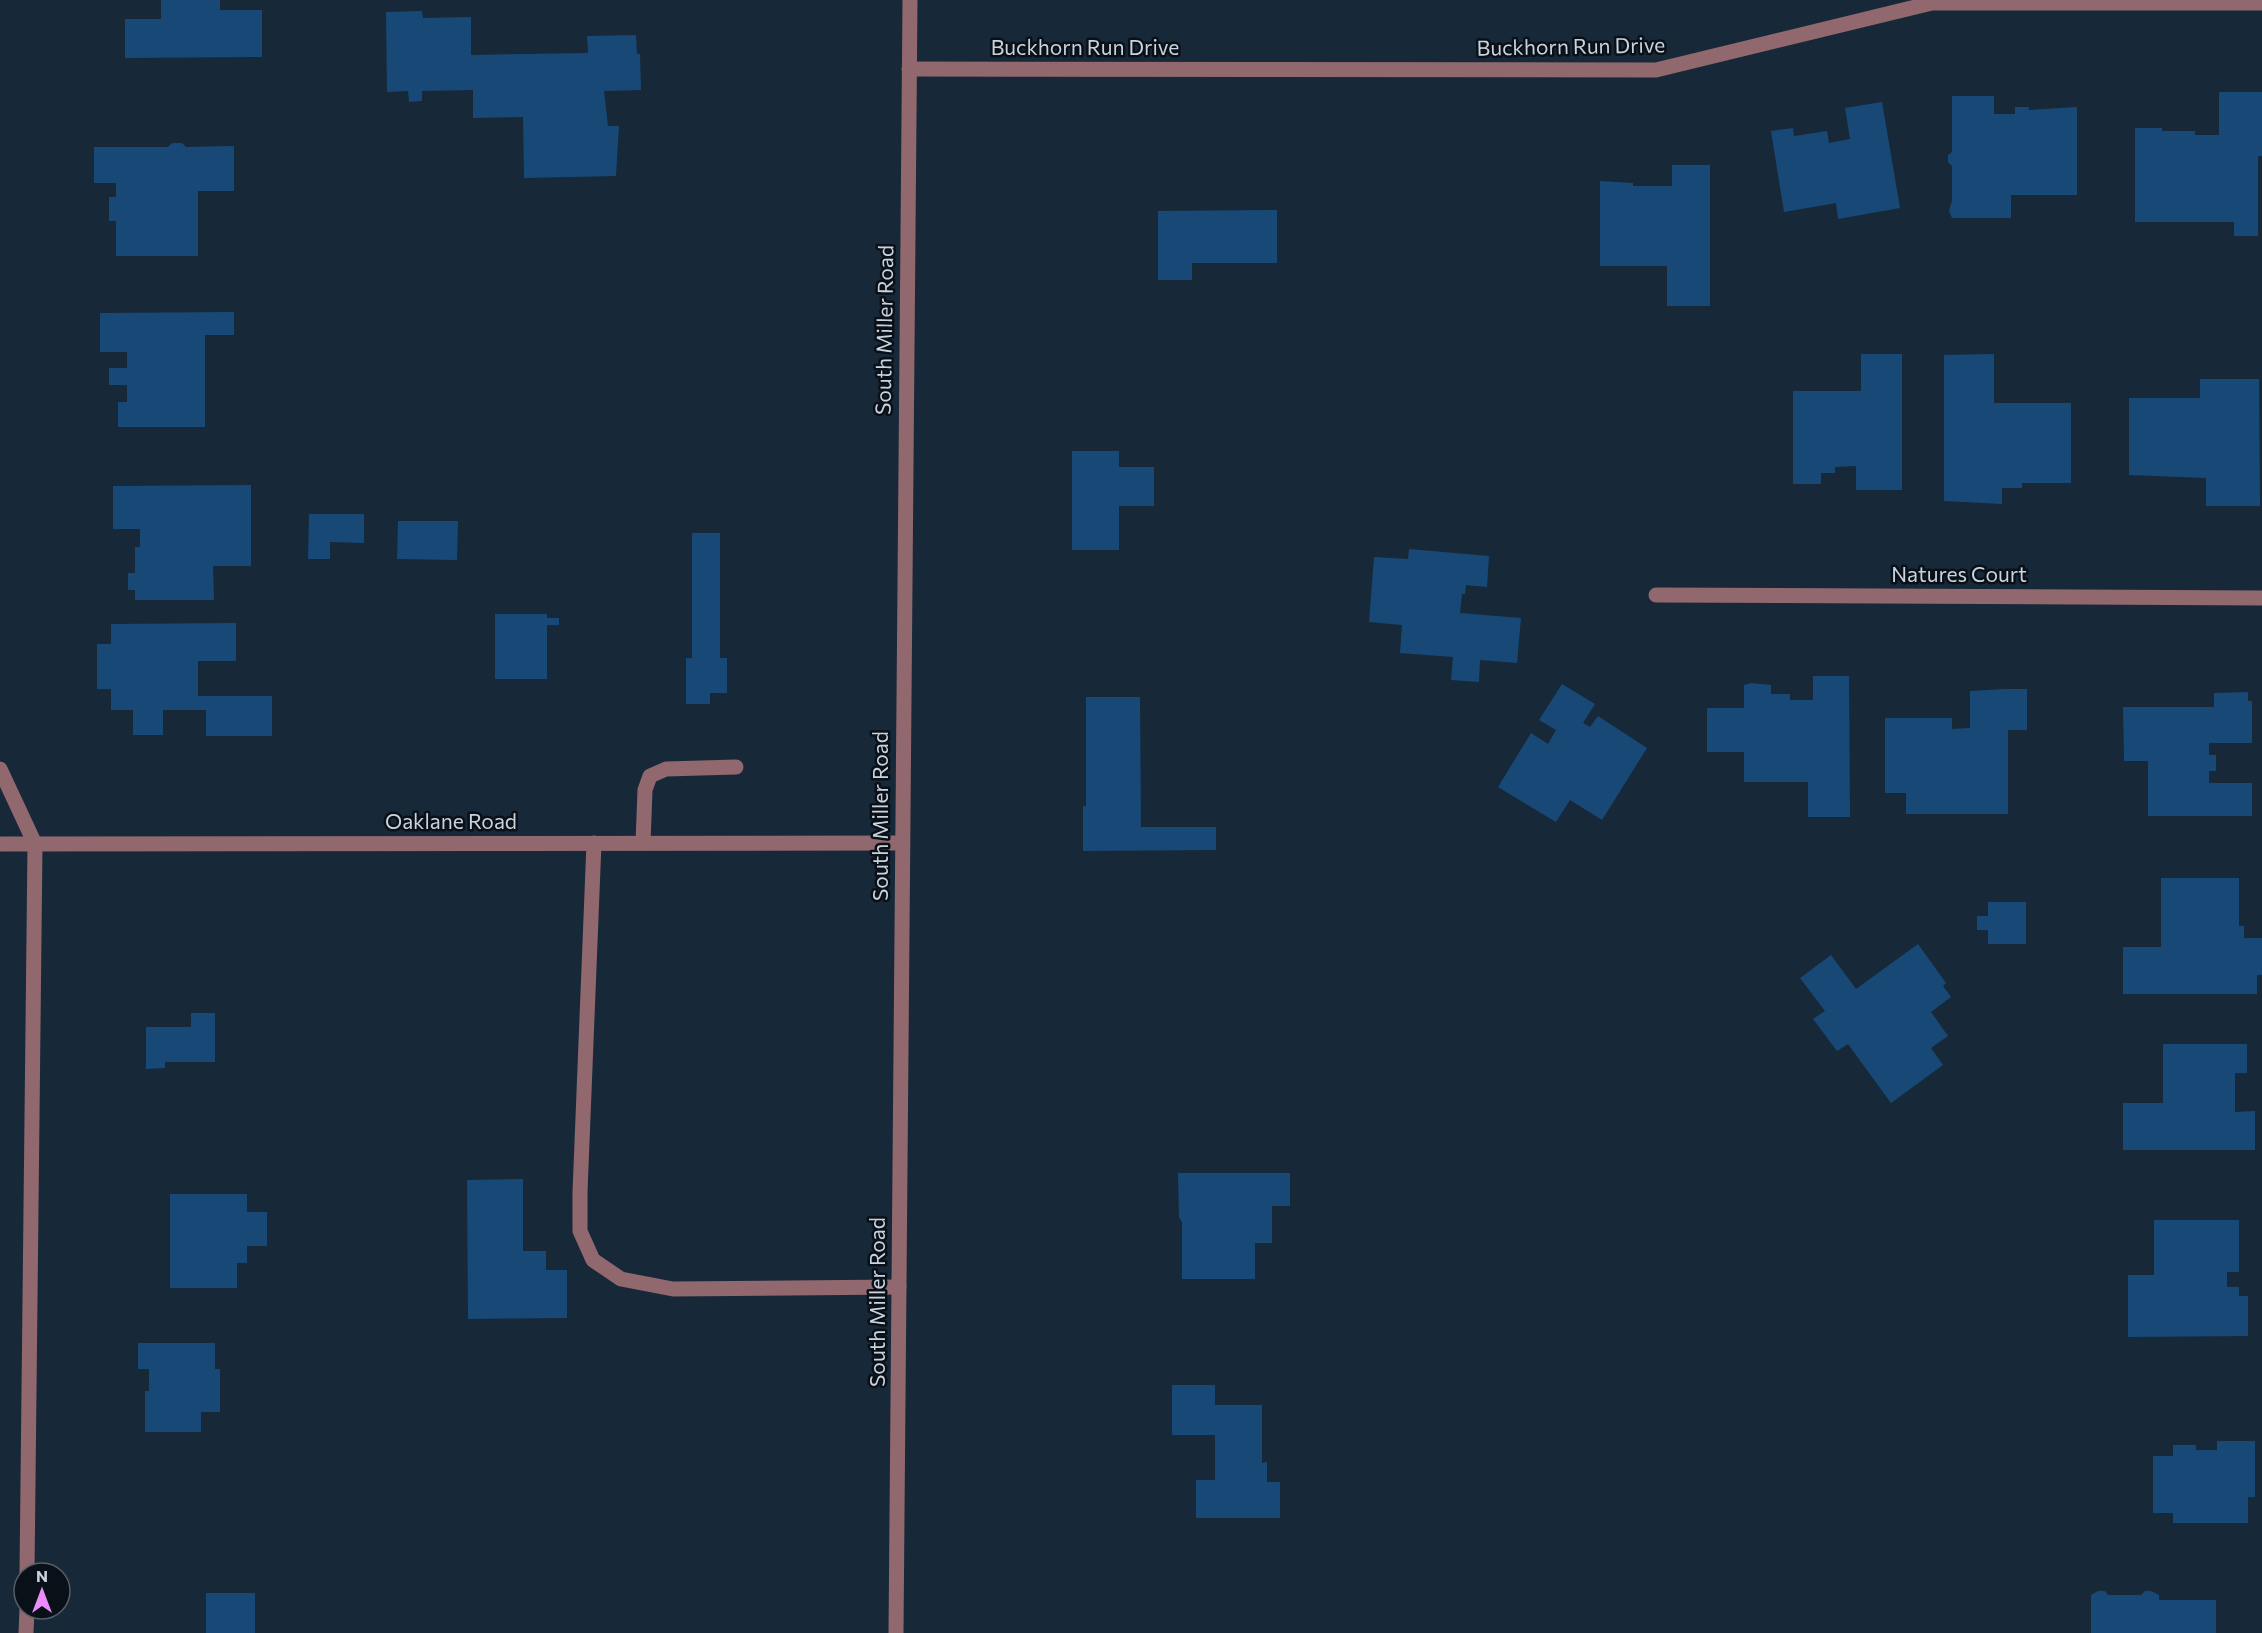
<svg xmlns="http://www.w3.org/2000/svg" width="2262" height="1633" font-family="Commissioner,sans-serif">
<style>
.building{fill:#184976}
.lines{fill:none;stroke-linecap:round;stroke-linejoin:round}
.minor{stroke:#90686e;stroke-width:15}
.labels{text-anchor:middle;stroke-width:5;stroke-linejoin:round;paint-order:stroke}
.street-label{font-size:21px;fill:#c9d3de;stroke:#091018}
</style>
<rect width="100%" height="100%" fill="#172839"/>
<!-- building -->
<g class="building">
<path d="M161,0h59v10h42v47l-137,1v-39h36z"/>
<path d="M422,11l1,7 48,-1v38l117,-2 -1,-17 49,-1 1,19h3l1,36 -37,1 4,35h11l-3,50 -92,2 -1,-61 -50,1v-28l-51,1v10l-13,1 -1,-11 -21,1 -1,-80z"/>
<path d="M2219,92h43v64h-4v80h-24v-14h-99v-94h27v3h33v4h24z"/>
<path d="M1952,96h42v18h21v-7h14v3l48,-3v88h-66v23h-59l-3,-7 3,-11v-34l-4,-4v-7l4,-3z"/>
<path d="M1882,102l18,106 -62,11 -2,-16 -52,9 -13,-81 22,-3 1,8 33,-5 2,12 21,-4 -5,-31z"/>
<path d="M172,143h10l4,4 48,-1v45h-36v65h-82v-35h-7v-24h7v-14h-22v-36h74z"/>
<path d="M1672,165h38v141h-43v-40h-67v-85l33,2v3h39z"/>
<path d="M1277,210v53h-85v17h-34v-69z"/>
<path d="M234,312v23h-29v92h-87v-25h9v-17h-18v-17h18v-16h-27v-39z"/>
<path d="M1861,354h41v136h-46v-24l-21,1v6h-14v11h-28v-93h68z"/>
<path d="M1994,354v49h77v80h-49v5h-20v16l-58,-3v-146z"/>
<path d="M2200,379h59l1,127h-54v-28l-77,-3v-77h71z"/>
<path d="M1072,451h47v16h35v39h-35v44h-47z"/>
<path d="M251,485v81h-38l1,34h-79v-10h-7v-17h7v-26h5v-18h-27v-43z"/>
<path d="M309,514h55v29l-34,-1v17h-22z"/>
<path d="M398,521h60l-1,39 -60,-1z"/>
<path d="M692,533h28v125h7v35h-17v11h-24v-46h6z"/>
<path d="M1409,549l80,7 -2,31 -21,-2 -1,9h-3l-2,19 61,5 -4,45 -37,-3 -1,22 -28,-2 2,-23 -53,-4 2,-28 -33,-3 5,-65 34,2z"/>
<path d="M495,614h52v4h12v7h-12v54h-52z"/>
<path d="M236,623v38h-38v35h74v40h-66v-26h-43v25h-30v-25h-22v-21h-14v-45h14v-20z"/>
<path d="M1813,676h36l1,141h-42v-35h-64v-30h-37v-44h37v-23l7,-2 20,2v9h19v6h23z"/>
<path d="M1562,684l33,20 -12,19 7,4 8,-11 49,32 -45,72 -32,-20 -14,22 -58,-35 33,-54 17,11 8,-14 -17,-10z"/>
<path d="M2005,689h22v41h-19v84h-102v-21h-21v-75h67v11l18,-1v-37z"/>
<path d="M2248,692v9h4v42h-43v12h7v16h-7v12h43v33h-104v-55h-24l-1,-54h91v-14z"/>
<path d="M1086,697h54l1,130h75v23l-133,1v-45h3z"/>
<path d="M2161,878h78v48h5v12h18v37h-5v19h-134v-47h38z"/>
<path d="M1988,902h38v42h-38v-14h-11v-14h11z"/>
<path d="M1918,944l28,39 -3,3 8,11 -20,15 17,24 -17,12 12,17 -52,38 -43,-59 -11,7 -24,-32 12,-8 -25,-33 31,-23 25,34z"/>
<path d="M191,1013h24v49h-50v6l-19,1v-42h45z"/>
<path d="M2163,1044h84v29h-12v39l20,-1v39h-132v-47h40z"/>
<path d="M1178,1173h112v33h-18v37h-17v36h-73v-57l-3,-5z"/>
<path d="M523,1179v72h23v19h21v48l-99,1 -1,-139z"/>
<path d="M170,1194h77v18h20v34h-20v17h-10v25h-67z"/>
<path d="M2154,1220h85v52h-12v15h12v9h9v40l-120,1v-62h26z"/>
<path d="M138,1343h77v26h5v43h-19v20h-56v-41h4v-22h-11z"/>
<path d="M1172,1385h43v20h47v58l5,-1v20h13v36h-84v-38h19v-45h-43z"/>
<path d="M2217,1441h38v56h-7v26h-75v-10h-20v-57h20v-11h23v5h21z"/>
<path d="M2098,1591h7l3,4h33l4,-4h6l8,4v5h57v33h-125v-38z"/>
<rect x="206" y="1593" width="49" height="40"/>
</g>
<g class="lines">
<!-- minor -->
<g class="minor">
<path d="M909,69l747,1 276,-67h330"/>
<path d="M1656,595l606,3"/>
<path d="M0,769l35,75 -8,729"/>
<path d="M594,843l-14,349v39l13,29 28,19 52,10 226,-2"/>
<path d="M643,843l2,-53 5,-14 16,-7 70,-2"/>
<path d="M0,844l902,-1"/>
<path d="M26,1633l1,-24"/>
<path d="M896,1633l14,-1633"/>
</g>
</g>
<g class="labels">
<!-- street labels -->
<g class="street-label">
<text transform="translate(1571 47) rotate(-1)" y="7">Buckhorn Run Drive</text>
<text x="1085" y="55">Buckhorn Run Drive</text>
<text transform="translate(885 330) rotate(-89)" y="7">South Miller Road</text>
<text x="1959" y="582">Natures Court</text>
<text transform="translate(881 816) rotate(-90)" y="7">South Miller Road</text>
<text x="451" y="829">Oaklane Road</text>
<text transform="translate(878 1302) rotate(-90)" y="7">South Miller Road</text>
</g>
</g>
<!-- north arrow -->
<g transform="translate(42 1591)"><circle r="28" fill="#091018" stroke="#565e67" stroke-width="1.5"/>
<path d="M0-4.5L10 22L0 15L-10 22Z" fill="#ec8cfa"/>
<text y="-9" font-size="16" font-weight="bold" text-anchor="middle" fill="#c9d3de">N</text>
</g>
</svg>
